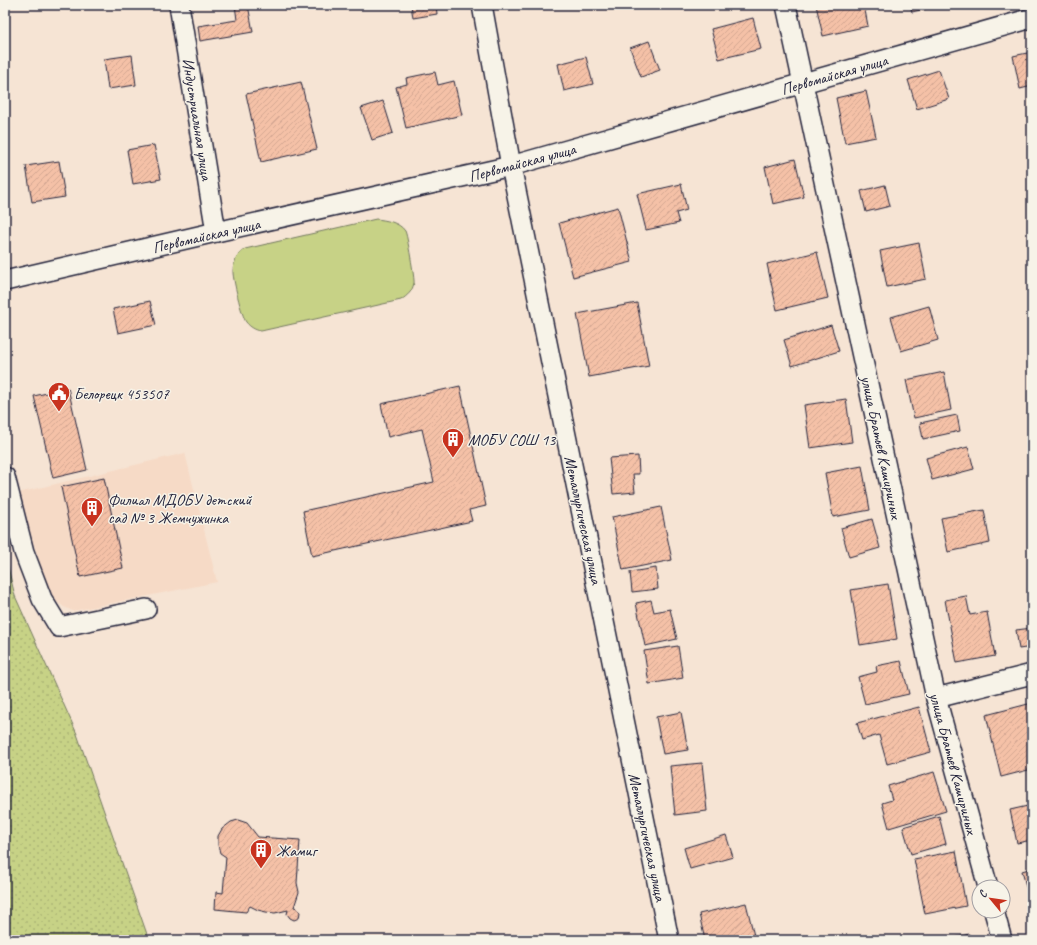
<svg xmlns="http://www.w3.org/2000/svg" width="1037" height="945" font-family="Caveat,sans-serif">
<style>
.built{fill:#f6dac6}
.grass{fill:#c7d286;stroke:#747a60}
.park{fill:url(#park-dots);stroke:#747a60}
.building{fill:url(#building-hatch);stroke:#22223b}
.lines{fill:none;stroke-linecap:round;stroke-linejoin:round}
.minor-casing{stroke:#22223b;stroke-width:22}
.minor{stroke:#f7f3e8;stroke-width:19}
.labels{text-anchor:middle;stroke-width:3;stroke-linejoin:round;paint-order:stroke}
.street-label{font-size:16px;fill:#22223b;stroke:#f7f3e8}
.poi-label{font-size:16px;fill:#22223b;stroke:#f7f3e8;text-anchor:start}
</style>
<defs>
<pattern id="park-dots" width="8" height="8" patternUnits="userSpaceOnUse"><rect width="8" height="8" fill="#c7d286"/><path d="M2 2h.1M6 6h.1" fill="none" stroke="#abb475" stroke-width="1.8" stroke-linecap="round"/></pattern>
<pattern id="building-hatch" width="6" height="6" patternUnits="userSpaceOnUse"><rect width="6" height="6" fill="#f5c1a7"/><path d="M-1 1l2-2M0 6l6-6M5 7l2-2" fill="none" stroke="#d2a691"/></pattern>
</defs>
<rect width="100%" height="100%" fill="#f6e4d4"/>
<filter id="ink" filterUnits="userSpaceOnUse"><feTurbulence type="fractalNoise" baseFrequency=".025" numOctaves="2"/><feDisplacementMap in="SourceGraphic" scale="8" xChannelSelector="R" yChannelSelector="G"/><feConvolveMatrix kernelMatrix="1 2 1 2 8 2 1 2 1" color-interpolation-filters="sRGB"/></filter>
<g filter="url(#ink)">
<!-- built -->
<path class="built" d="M185,453l32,129 -144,29 -9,-4 -10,-7 -7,-13 -29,-94z"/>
<!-- grass -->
<path class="grass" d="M376,219c9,1 23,3 29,12 2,3 10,49 9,52 -2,9 -6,12 -13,17l-140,31c-6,-1 -11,-4 -15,-9 -4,-6 -14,-45 -13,-52 1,-9 4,-15 12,-21z"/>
<!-- park -->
<path class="park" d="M5,555l10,41 62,138 72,206h-144z"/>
<!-- building -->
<g class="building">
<path d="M235,5h13l5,27 -53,9 -2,-15 39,-6z"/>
<path d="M411,5h25l1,9 -24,4z"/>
<path d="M816,5h48l4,21 -45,10z"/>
<path d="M910,5h31l-29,7z"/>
<path d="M753,18l8,31 -42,10 -8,-30z"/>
<path d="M649,41l11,29 -19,7 -11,-29z"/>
<path d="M1032,52v34l-12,3 -7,-33z"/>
<path d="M132,55l4,30 -28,4 -4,-30z"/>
<path d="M586,57l7,27 -29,7 -6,-27z"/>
<path d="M939,70l10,29 -32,10 -9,-29z"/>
<path d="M435,72l3,13 16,-4 8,34 -56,13 -10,-41 11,-3 -1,-6z"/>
<path d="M301,82l16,67 -56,13 -15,-68z"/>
<path d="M866,91l10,46 -31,6 -9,-45z"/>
<path d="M383,101l10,32 -21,7 -11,-32z"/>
<path d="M154,145l7,34 -28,5 -6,-34z"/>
<path d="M795,159l9,38 -31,7 -8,-37z"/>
<path d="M59,161l6,36 -33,5 -6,-36z"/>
<path d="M681,184l6,26 -11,3 3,10 -33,7 -9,-36z"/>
<path d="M885,185l5,21 -24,6 -5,-21z"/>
<path d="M618,207l14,55 -59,15 -14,-54z"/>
<path d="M919,243l7,36 -39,8 -7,-36z"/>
<path d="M817,252l11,46 -51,12 -10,-46z"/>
<path d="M150,301l6,24 -38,8 -5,-24z"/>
<path d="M637,303l12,63 -60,11 -12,-63z"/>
<path d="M929,306l9,34 -37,11 -10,-34z"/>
<path d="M831,325l8,26 -47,15 -8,-26z"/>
<path d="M944,372l7,38 -37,8 -8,-38z"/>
<path d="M460,386l26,120 -17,4 3,11 -160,35 -9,-45 131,-29 -12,-53 -34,8 -7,-33z"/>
<path d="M68,388l19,82 -34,8 -19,-82z"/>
<path d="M846,399l6,43 -42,6 -6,-43z"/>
<path d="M957,415l3,16 -37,8 -3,-16z"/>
<path d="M968,447l6,22 -42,11 -6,-22z"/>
<path d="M638,456l1,18h-6l2,18 -22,2 -4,-36z"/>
<path d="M862,466l8,44 -37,7 -8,-44z"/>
<path d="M104,478l19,90 -43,9 -19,-90z"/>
<path d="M661,507l11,53 -49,10 -11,-53z"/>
<path d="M984,510l6,33 -42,9 -7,-34z"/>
<path d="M872,519l8,29 -31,9 -8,-29z"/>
<path d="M656,568l2,21 -26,3 -2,-20z"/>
<path d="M888,584l9,55 -37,6 -9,-55z"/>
<path d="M966,596l4,19 17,-3 8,44 -38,7 -12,-63z"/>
<path d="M651,600l3,12 16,-3 7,30 -32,7 -9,-43z"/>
<path d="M1032,628v19l-13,2 -3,-19z"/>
<path d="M678,646l5,32 -34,6 -5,-33z"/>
<path d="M901,661l8,33 -44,10 -7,-27 19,-5 -1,-6z"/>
<path d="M1032,703v66l-31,8 -15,-62z"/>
<path d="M919,707l12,45 -44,12 -8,-29 -17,5 -5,-17z"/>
<path d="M681,712l7,38 -25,4 -7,-37z"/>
<path d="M702,763l5,48 -32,4 -5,-49z"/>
<path d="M934,772l12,39 -57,17 -7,-25 10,-3 -4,-14z"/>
<path d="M1032,805v35l-15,3 -7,-33z"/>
<path d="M939,816l7,28 -35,10 -8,-27z"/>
<path d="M238,820l9,3 11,14 42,3 -3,43 2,9 -5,15 3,1 3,4 -1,6 -5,2 -4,-2 -3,-4 1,-4 -13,3 -9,-1 -8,-2 -8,-4 -4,6 -31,-3 1,-17 7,1 3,-36 -6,-4 -2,-8v-9l4,-7 9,-7z"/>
<path d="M726,835l7,22 -43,12 -6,-21z"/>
<path d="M956,851l10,55 -41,8 -11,-55z"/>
<path d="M1032,868v37h-1l-9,-34z"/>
<path d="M746,903l9,37h-50l-6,-26z"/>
<path d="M969,934l2,6h-24z"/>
</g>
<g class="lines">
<!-- minor casing -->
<g class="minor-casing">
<g id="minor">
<path d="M179,5l37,227"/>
<path d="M482,5l29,161 158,774"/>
<path d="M786,5l150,693 52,189"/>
<path d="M5,281l211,-49 295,-66 521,-148"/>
<path d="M5,477l19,75 18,47 17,28 87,-18"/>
<path d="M936,698l96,-24"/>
<path d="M994,911l8,29"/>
</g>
</g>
<!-- minor -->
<use href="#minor" class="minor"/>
</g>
</g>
<!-- icons -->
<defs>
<g id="civic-pin" transform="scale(1.15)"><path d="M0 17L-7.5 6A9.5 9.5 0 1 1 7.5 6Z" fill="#c8321e" stroke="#f7f3e8"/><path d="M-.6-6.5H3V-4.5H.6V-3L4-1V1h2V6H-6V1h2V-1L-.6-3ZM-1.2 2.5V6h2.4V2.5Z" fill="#fff"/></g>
<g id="building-pin" transform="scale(1.15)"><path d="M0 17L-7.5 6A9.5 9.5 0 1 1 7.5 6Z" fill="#c8321e" stroke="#f7f3e8"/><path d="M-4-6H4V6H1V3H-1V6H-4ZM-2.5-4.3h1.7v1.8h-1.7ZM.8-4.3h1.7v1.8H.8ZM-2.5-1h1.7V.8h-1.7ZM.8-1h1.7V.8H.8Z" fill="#fff"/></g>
</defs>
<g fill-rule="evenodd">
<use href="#civic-pin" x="59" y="393"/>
<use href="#building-pin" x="453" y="439"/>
<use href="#building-pin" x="92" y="508"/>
<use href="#building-pin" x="261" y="850"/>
</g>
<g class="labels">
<!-- street labels -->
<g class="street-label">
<text transform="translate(834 74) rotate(-16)" y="6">Первомайская улица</text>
<text transform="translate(198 119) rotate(81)" y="6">Индустриальная улица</text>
<text transform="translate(522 162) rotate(-15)" y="6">Первомайская улица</text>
<text transform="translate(206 235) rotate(-13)" y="6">Первомайская улица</text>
<text transform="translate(882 447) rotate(78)" y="6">улица Братьев Кашириных</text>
<text transform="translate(584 520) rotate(78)" y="6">Металлургическая улица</text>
<text transform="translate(954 763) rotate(75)" y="6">улица Братьев Кашириных</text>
<text transform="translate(648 837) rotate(78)" y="6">Металлургическая улица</text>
</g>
<!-- poi labels -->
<g class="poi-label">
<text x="74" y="399">Белорецк 453507</text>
<text x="468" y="445">МОБУ СОШ 13</text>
<text x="108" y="505">Филиал МДОБУ детский<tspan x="108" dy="18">сад № 3 Жемчужинка</tspan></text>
<text x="276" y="856">Жамиг</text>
</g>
</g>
<!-- margin -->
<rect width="1037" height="945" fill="none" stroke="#f7f3e8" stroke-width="20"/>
<rect x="10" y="10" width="1017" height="925" fill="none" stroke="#22223b" stroke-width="1.5" filter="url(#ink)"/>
<!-- north arrow -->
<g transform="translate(991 899) rotate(299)"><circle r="19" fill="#f7f3e8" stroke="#a29fa3"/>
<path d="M0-3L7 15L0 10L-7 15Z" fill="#c8321e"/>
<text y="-6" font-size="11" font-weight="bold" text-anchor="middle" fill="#22223b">С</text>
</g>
</svg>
